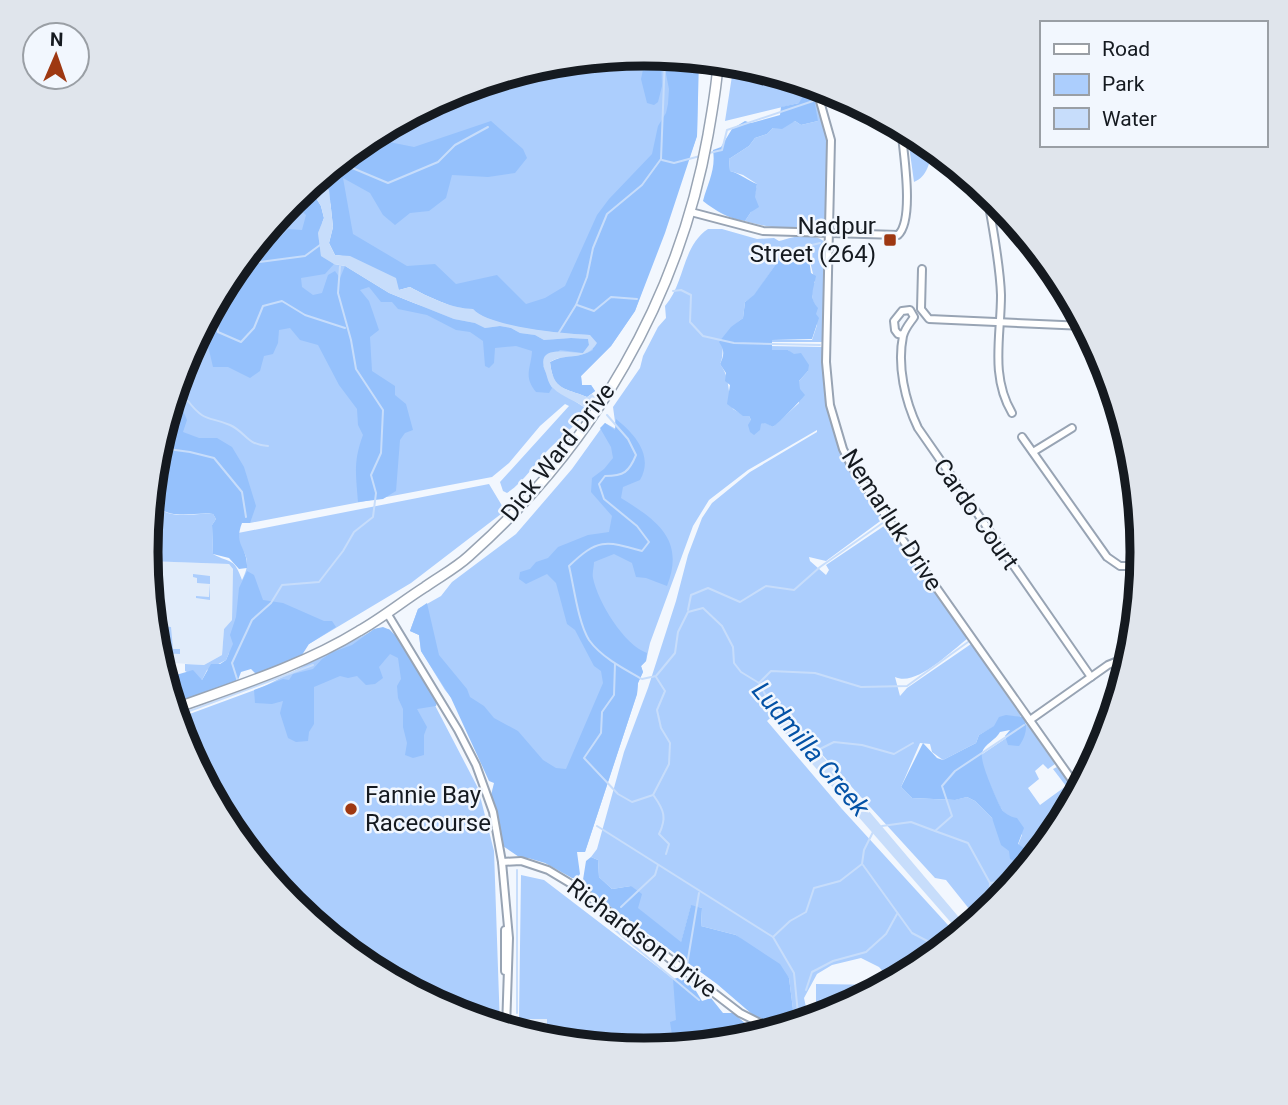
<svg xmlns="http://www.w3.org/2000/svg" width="1288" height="1105" font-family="Roboto,sans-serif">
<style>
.built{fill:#e1ecfa}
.green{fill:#accefd}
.forest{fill:#95c1fc}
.water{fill:#c7ddfb}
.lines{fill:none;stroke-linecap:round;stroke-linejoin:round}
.stream{stroke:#c7ddfb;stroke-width:2}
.street-casing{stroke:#98a4b4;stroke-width:10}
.secondary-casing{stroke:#98a4b4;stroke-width:12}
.street{stroke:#fff;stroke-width:6}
.secondary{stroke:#fff;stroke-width:9}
.poi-dot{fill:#9e3812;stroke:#f2f7fe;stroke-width:2.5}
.labels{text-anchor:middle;stroke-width:5;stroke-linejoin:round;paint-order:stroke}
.poi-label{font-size:24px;fill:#151a20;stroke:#f2f7fe;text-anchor:end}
.street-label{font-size:24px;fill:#151a20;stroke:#f2f7fe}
.water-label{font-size:26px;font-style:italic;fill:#0452a6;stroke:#f2f7fe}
.rim{fill:none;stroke:#151a20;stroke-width:9}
</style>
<rect width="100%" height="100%" fill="#f2f7fe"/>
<!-- built -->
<g class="built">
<path d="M147,561l82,3 4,5 -1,51 -8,9 -2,26 -18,10 -45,-3 -4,-13z"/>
<path d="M515,1019h32v20l-32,-8z"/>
</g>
<!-- green -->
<g class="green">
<path d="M644,54l44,5 10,29 -1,48 -62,175 -24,35 -30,30 1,9h9l4,6 -8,6 -29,-39 -188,-91 -54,-87 52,-42 86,-46 93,-28z"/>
<path d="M734,63l77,22 15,53v81l-2,6c-19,9 -59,2 -79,-4l6,-9 6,-28 -14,-9 -13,-4 -1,-12 20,-13 6,-8 12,-4 6,-6 22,-7 6,4 17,-4 -19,-18 -74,18z"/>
<path d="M907,131l14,7 12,11c-4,14 -5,27 -19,33z"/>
<path d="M312,184l22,80 11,2 44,27 23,10 108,30 50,65 17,11c-10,16 -25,27 -38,40 -15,15 -24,32 -42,44l-4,-2 -3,-9 69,-76 -4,-2 -25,22 -31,37 -17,14 -242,46h-8l-87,-68 29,-94 46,-86 62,-75z"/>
<path d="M708,229h14l35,10 17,-1 5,3c15,-4 32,-10 46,1l-3,100h-51v-2h41l5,-15 -6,-37 4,-6 -7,-29 -25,1 -29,42 -9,6 -2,16c-10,8 -18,16 -20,29 -1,7 0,11 -3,17 11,15 7,29 13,45l10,6 6,1 2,4 10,4 4,-2 8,5 26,-24v-22l9,-10 -20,-21h-16l-2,-4 52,1c1,78 18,109 61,172l-57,42 -17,-4 1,4 16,14 3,-5 -3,-5 61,-41 80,115c-17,13 -51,48 -72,38l5,19 7,-8 64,-44 50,72 -2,2 -6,-2 -34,19 -3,8 -33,17 -11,-8 -2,-8 -10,-1 -19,44 11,11 42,2 13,-3 8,4 17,17 29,51h5l-5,6h-11c-7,25 -12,28 -32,45l-32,-40 -11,-2 -128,-140 -16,-24 -11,-5 -13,12 75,88 116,127 -38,31 -28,15 -13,-15 -18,-9 -29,7 -15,9 -13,24 5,23 -14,4 -6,-47 -53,-43 -35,-9 1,-18 -11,-2 -10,37 -44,-35 -6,-22 -19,3 -13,-12 -1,-17 -7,-3 6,-8 27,-97 24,-64 28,-87 12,-46 14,-37 10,-15 38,-31 67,-40v-2l-69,40 -39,30 -16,26 -43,117 -4,18 -5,5 2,6 -5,11 -1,11 -52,158h-8l-132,-162 -24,-39 -2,-16 -9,-4 8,-22 23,-13 11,-14 64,-48 56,-65 33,-46 11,6 -3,-22 27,-39 3,-12 15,-29 8,-9 -1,-12c20,-23 17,-60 43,-77z"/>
<path d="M489,484l15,25 -3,5 -90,69 -102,61 -80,9 -3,7 -19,10 -5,10 -17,-9v-7l19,1 18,-10 2,-26 8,-9 1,-51 -4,-5 -82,-3c-2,-19 13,-29 8,-47l5,-5c16,11 35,3 53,5l3,5 -4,6 1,29c18,10 21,3 29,26 14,-27 -6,-29 -4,-47z"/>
<path d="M193,574l17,2v24l-14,-2v-2l13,1 1,-13 -13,-1v-5l-4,-1z"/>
<path d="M160,626l11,1 2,22h7v5l-21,-1z"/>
<path d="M378,628l11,1 25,36 64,123 16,63 6,176 -47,-14 -86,-46 -76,-62 -61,-76 -46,-86 -8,-24 87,-32z"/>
<path d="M1027,724l28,40 -7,5 -5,-5 -8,7 4,8 -11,9 12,17 26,-19 -13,-17 4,-2 16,19c-9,15 -6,23 -12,37 -4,15 -21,29 -31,40l-3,-13 -9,-5 4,-10 -22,-28 -17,-37 -2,-15z"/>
<path d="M521,875l23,5 132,101 1,66 -33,4 -72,-7 -4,-4 -21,-1v-20h-28z"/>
<path d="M816,984l70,1 -52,28 -18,6z"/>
</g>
<!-- forest -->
<g class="forest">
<path d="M642,54l19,2 1,30 -4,16 -4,3 -7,-2 -6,-24 3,-14z"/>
<path d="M667,57l32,3 -2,76 -32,97 -30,78 -24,35 -30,30 1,9h9l4,6 -8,6c-22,-9 -34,-6 -37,-35 14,-8 29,-3 43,-12l-3,-15c-26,-1 -101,-7 -117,-26 -20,0 -45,-12 -63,-22l-11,3c-20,-16 -38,-33 -64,-35l-6,-12 4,-16 -4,-37 -13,-10 60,-47 8,8 30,6 77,-26 32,28 4,9 -12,15 -27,4 -36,-2 -6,23 -17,13 -19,2 -15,12 -12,-10 -13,-22 -27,-15 10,56 54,32 28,-2 21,20 41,-9 29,29 19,-6 20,-12 32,-71 12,-16 43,-45 6,-28 8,-13 2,-9 1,-15 -3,-15z"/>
<path d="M813,93l5,28 -17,4 -6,-4 -13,8 -9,-1 -6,6 -12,4 -6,8 -20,13 1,12c11,3 17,9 27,13l-2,13 4,10 -8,5 -6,9c-16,-2 -29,-10 -42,-20 5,-19 13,-31 10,-51l8,-3 11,-18 13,-8 6,2 29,-8 1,-8 18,-4 4,-7z"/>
<path d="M312,184l1,9 8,13 3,12 -6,15 3,23 13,8 -9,10 -24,4 1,9 11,8 9,-2 6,-18 7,-4 5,7 5,-12 44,27 65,26 21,4 10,5 15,-2 11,2 9,5 15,2 9,5 27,-2 17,1 1,6 -6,8 -23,-3 -17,16 9,22 -3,5 -13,-1c-13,-16 -5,-23 -4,-41l-16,-5 -21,2 -1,15 -5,5 -4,-2 -2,-25 -13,-9 -14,-2 -29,-15 -29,-6 -6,-7h-11l-12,-15 -9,3 9,11 10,29 -9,7 2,34 23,15v9l11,9 7,26 -8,3 -5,7 -4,51 -13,8 -25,3c-2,-28 -5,-40 5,-67l-5,-10 -1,-16 -18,-24 -21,-40 -18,-5 -10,-12 -11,2 -1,13 -5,11 -9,2 -4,15 -10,7 -22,-11h-15l-4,-17 -8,-18c7,-25 39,-78 62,-91 5,-3 11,-3 16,-3l9,-9 14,1 4,-15 -15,-14z"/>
<path d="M803,253h5l3,20 5,3c-2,12 -8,21 2,32l-2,6 3,4 -7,21 -40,1v10h16l6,4 7,-1 8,12 -1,6 -9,10 1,8 5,6c-5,6 -26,28 -32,32l-8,-4 -4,1 -1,6 -6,5 -4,-3 -2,-7 3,-5 -2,-4h-6l-16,-12 3,-19 -5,-4 1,-8 -6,-9c4,-8 5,-14 -1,-22l12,-15 12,-9 2,-16 9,-7 29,-41z"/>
<path d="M175,392l12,28 -4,12 16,6h18l15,9 12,20 12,39 -6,17h-8c-9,23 6,23 5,45l-8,1 -10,-11 -16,-4 -1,-29 4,-6 -3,-5c-18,-2 -37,5 -53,-5l-5,5 6,23 -9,13 -6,-3 9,-92z"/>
<path d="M616,419c19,15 38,37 24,61l-17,7 -2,11c37,23 64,42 46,88l-21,-8 -10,-1 -4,-14 -18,-9 -20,8c0,5 -2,11 -1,16 5,24 31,67 54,75l-1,8 -5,5 2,6 -5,11 -1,11 -52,158h-8l3,22 -3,4h-5l-27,-15 -17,-5 -6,1 -19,-13 -6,-27 -1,-12 -5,-12 3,-12 -5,-2 -38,-83 -30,-47 -2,-16 -9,-4 8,-22 9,-6 12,52 28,34 3,8 14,9 10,12 24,13 25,29 13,8 10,1 37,-86 -2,-12 -7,-5 -19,-36 -8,-6 -11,-41 -9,-9 -21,10 -7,-5 1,-7 10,-3 6,-7 12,-4 10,-11 30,-12 21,-3 3,-16 -21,-24 1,-14 12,-9 9,-11 -2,-11 -11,-19 5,-5 10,7z"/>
<path d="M247,571l7,4 9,25 20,3 41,18h8l4,6 -27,17 -7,11 -45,20 -6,-6 -10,3 -3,8 -5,4 -53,18 -9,-3 -2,-11 7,-13 17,-5 9,10 9,-16h9l6,-4 7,-16 -3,-9 6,-18 3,-29z"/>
<path d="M383,627l7,3 10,10 7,14 6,5 9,14v5l15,25 -1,3 -19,3 10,18 -3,8v20l-11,3 -8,-3 2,-12 -4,-16v-18l-5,-11 -1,-12 4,-7 -3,-21 -8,-4 -11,13 4,11 -8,6 -9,1 -9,-9 -9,2 -8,-2 -26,11v37l-5,8 -1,9 -12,1 -8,-4 -8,-25 3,-12 -11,3 -17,-1 -1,-13 29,-11 6,1 4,-6 20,-5 9,-10 11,-7 19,-7 22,-16z"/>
<path d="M1006,715l17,2c6,9 2,21 -4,29l-11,-1 -3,-9 5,-6 -10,2c-4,8 -16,12 -18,21 -2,10 13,42 18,53 3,7 10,11 17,12l7,10 -6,16 9,6 4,11 -6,8h-4l-3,-6 -8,-4 -1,-8 -8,-6 -9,-27 -17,-17 -8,-4 -12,3 -43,-2 -11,-11 22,-44 14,15 6,2 33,-17 3,-8 15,-9 5,-9z"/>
<path d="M591,857l7,3 1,17 13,12 19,-3 11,8 -4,14 43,34 10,-37 11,3 -1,18 35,9 44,29 9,14 6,47 -10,3 -25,-7 -43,-37 -135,-98 4,-25z"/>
<path d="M681,977l15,14 6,10 9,-3 12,15h12c8,11 20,17 33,20l-27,8 -67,7 -4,-26 6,-2 -3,-41z"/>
</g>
<!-- water -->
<g class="water">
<path d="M316,180l13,10 4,37 -4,16 6,12 15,1 46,22 3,12 11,-3c18,10 43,22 63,22 16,18 92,25 117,26l7,8c-11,19 -31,9 -47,19 3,29 16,26 37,35l5,-3 3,3 -8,12c-10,-8 -25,-12 -34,-21 -4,-3 -6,-11 -7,-15 -13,-30 22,-20 37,-20l6,-8 -1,-6 -17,-1 -27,2 -9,-5 -15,-2 -9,-5 -11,-2 -15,2 -10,-5 -21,-4 -65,-26 -44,-27 -11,-2 -13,-8 -3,-23 6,-15 -3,-12 -8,-13 -1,-9z"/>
<path d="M780,713l11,1 16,24 161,190 -7,6 -189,-216z"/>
</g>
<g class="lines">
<!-- stream -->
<g class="stream">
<path d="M709,153l13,-3 5,-20 86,-29"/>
<path d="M662,160l12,3 26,-7"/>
<path d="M338,162l50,21 50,-21 17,-17 33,-18"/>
<path d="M756,259l64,-16"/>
<path d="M224,287l21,-23 60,-8 15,-11"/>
<path d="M222,290l-7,19 3,23 23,10 13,-14 9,-22 19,-5 23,14 40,13"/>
<path d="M673,291l8,-1 10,5 -1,27 13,14 31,7 86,2"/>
<path d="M577,305l17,6 17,-14 26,2"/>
<path d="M558,334l18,-29 11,-28 6,-29 14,-34 35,-29 19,-26 4,-103"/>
<path d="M171,403l17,-2c17,22 21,15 42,24 17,8 15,19 38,21"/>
<path d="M607,415l21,24 8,16c-7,17 -12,21 -31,21l-6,8 5,15 33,27 12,16 -7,9c-37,-11 -45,-12 -73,15 5,21 9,56 20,74 12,17 35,29 53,39l14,-3 19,-23 3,-21 10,-20 15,-4 19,18 11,21 1,16 7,9 18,11 8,15 13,17"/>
<path d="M168,449l22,3 24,6 28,34 4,25"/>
<path d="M154,468l14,-19 -3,-25"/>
<path d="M688,610l3,-15 17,-7 32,14 26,-16 28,4 26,-23 64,-45"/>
<path d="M615,664l-1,31 -12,17 -1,21 -17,25 34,36 14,8 21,-7 16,-31 1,-21 -9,-15 -4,-18 8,-19 -9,-14"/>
<path d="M238,682l-6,-19 20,-43 19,-17 11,-18 37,-3 24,-31 11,-19 19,-15 3,-24 -5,-18 10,-22 2,-43 -27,-41 -5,-29 -13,-47 2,-27"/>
<path d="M759,683l12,-12 44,2 46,14 46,-1 61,-44"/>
<path d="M176,716l137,-51"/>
<path d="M816,751l18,-9 28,3 32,9 19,-11"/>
<path d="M654,796c10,14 13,22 5,38l10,10 -3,10"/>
<path d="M1063,820l3,-20 9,-11"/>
<path d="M597,826l176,111 21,36 5,51"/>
<path d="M882,826l29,-4 24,9 17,-15 -10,-30 13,-15 69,-46"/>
<path d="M935,831l33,12 22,40 27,-3"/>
<path d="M863,865l49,68 21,11 6,8"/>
<path d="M990,883l-1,25 2,1"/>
<path d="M621,907l34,-32 3,-10"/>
<path d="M609,919v6l90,75"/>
<path d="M773,937l17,-16 16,-9 8,-24 26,-7 22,-17 2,-14 9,-18"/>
<path d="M687,965l12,-72"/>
<path d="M806,990l6,-18 21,-11 33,-9 20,-18 11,-20"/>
<path d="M517,1013v-143"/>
</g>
<!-- street casing -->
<g class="street-casing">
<g id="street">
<path d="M816,87l15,53 -5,222 4,43 13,44 9,18 24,35 196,278 9,7"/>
<path d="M987,193c5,33 13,69 14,102 0,41 -11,81 11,118"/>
<path d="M691,212l72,19 135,4c17,-15 5,-85 3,-108"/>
<path d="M922,269l-1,40 8,10 156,7"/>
<path d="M903,335l-5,-1 -3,-4 -1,-9 8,-10 8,-1 4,7c-4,6 -9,11 -11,19 -6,30 2,65 15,92l173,249"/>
<path d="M1022,437l85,120 13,9h21"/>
<path d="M1033,452l39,-24"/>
<path d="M387,613l71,117 18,35 17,47 9,50 7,76 -3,91"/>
<path d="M1030,720l78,-55 10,-4h11"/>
<path d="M502,862l19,-1 27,9 30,18 162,125 36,18"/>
<path d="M505,930v41"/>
</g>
</g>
<!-- secondary casing -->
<g class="secondary-casing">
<path id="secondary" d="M173,709c61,-22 131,-44 186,-78 23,-13 44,-30 66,-44 14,-10 31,-19 44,-31 124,-110 210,-257 239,-421 4,-24 9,-49 10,-73"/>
</g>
<!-- street -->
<use href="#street" class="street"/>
<!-- secondary -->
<use href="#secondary" class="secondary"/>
</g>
<!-- markers -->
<g class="poi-dot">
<rect x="883" y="233" width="14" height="14" rx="3.5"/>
<circle cx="351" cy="809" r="7"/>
</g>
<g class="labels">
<!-- poi labels -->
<g class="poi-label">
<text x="876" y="234">Nadpur<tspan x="876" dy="28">Street (264)</tspan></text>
<text x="365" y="803" text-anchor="start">Fannie Bay<tspan x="365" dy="28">Racecourse</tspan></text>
</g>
<!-- street labels -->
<g class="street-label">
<text transform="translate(558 452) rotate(-52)" y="8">Dick Ward Drive</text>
<text transform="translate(976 514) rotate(55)" y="8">Cardo Court</text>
<text transform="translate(892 520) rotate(57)" y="8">Nemarluk Drive</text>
<text transform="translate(642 938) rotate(37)" y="8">Richardson Drive</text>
</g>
<!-- water labels -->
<g class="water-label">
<text transform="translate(811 749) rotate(50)" y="9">Ludmilla Creek</text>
</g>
</g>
<!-- crop -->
<path d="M0 0H1288V1105H0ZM158 552a486 486 0 1 1 972 0a486 486 0 1 1-972 0Z" fill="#e0e5ec" fill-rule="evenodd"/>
<path class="rim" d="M158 552a486 486 0 1 1 972 0a486 486 0 1 1-972 0Z"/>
<!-- legend -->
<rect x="1040" y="21" width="228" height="126" fill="#f2f7fe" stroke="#9a9fa5" stroke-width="2"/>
<rect x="1054" y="44" width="35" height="10" fill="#ffffff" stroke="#9a9fa5" stroke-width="2"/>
<text x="1102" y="56" font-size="21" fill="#151a20">Road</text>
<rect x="1054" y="74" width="35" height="21" fill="#accefd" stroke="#9a9fa5" stroke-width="2"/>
<text x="1102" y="91" font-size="21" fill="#151a20">Park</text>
<rect x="1054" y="108" width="35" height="21" fill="#c7ddfb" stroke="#9a9fa5" stroke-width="2"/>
<text x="1102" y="126" font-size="21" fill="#151a20">Water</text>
<!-- north arrow -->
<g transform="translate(56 56) rotate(2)"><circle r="33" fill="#f2f7fe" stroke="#9a9fa5" stroke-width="2"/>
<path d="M0-5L12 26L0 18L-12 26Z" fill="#9e3812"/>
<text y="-10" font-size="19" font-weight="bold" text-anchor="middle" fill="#151a20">N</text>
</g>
</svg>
